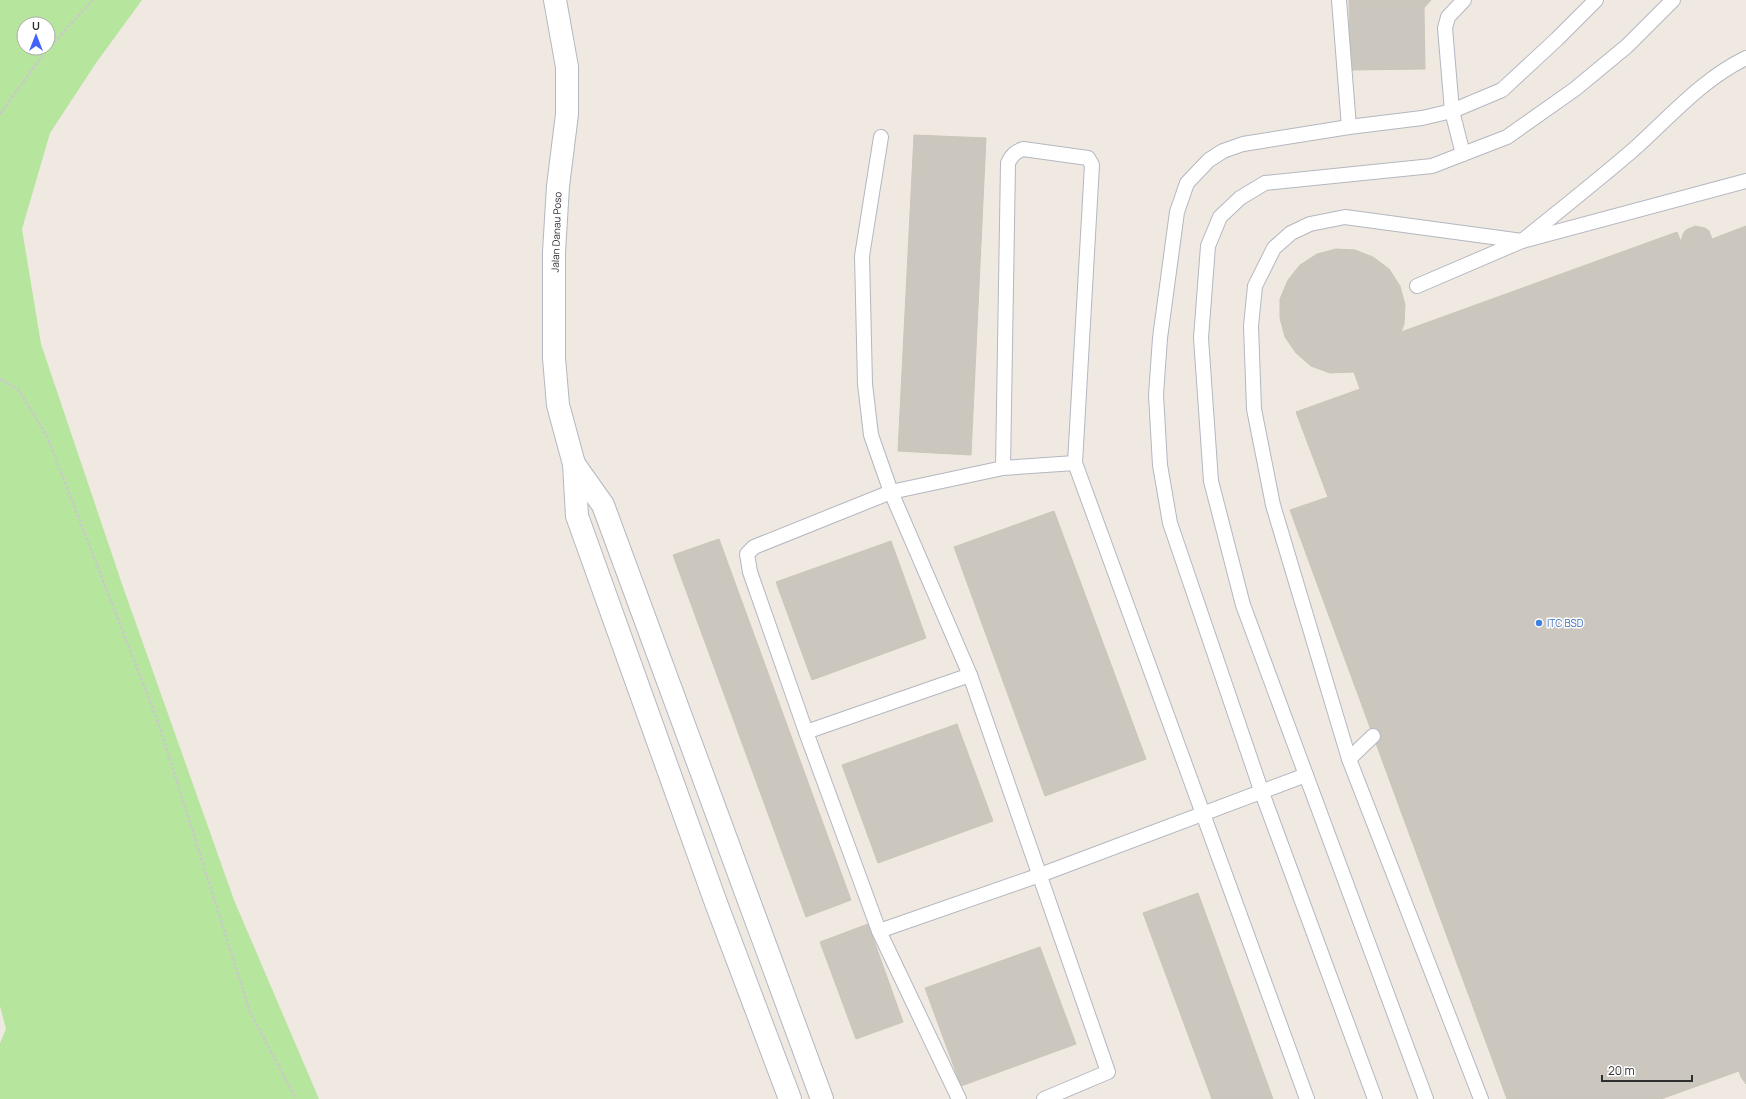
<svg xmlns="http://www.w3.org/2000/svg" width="1746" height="1099" font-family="Manrope,sans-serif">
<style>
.green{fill:#b6e59e;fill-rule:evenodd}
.building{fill:#cbc7bf;stroke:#cbc5ba}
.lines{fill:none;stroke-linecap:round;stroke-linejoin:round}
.lane-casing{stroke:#b4b7c1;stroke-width:16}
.street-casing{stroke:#b4b7c1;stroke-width:24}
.path{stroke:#c9c9c9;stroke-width:2.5;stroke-dasharray:3 2;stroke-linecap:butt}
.lane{stroke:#fff;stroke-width:14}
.street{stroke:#fff;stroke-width:22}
.shop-dot{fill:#3f7fe0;stroke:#fff;stroke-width:1.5}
.labels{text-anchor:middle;stroke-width:3;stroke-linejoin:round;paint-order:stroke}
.street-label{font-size:10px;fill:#2e2e2e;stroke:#fff}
.shop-label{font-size:10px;fill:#366cbe;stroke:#fff;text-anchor:start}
</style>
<rect width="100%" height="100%" fill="#efe9e1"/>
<!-- green -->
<path class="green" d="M0,0h142l-46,63 -46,70 -28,96 19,115 82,243 111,313 85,199h-319v-56l6,-14 -6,-23zM24,24h24v24h-24z"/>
<!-- building -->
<g class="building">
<path d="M1349,0h82l-7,8 1,61 -75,1z"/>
<path d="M914,135l72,3 -15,317 -73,-4z"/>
<path d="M1695,226l10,2 4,3 3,8 34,-13v858l-5,-7 -2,-6 -78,28h-154l-217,-589 38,-13 -32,-85 64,-23 -6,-17 -24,1 -19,-7 -15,-13 -11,-16 -5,-19v-19l8,-19 12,-15 17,-11 19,-5 19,1 18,7 16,12 11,17 5,19 -1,19 -3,8 276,-100 4,10 2,-8 3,-4z"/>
<path d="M1054,511l92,248 -101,37 -91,-249z"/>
<path d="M719,539l132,361 -45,17 -133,-362z"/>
<path d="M891,541l35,97 -114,42 -36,-98z"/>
<path d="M957,724l36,97 -115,42 -36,-98z"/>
<path d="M1198,893l75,206h-61l-69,-186z"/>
<path d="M868,924l35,98 -47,17 -36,-97z"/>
<path d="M1040,947l36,97 -115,42 -36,-98z"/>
</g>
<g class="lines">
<!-- lane casing -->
<g class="lane-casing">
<g id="lane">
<path d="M1339,0l10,127"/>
<path d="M881,137l-19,119 3,128 6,51 20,57 79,183 138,397 -64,27"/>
<path d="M1463,154l-11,-43 -7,-83 3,-11 16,-17"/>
<path d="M1417,286l105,-45 224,-60"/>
<path d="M1003,468l5,-305c4,-8 7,-11 15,-14l65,9 4,7 -17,298 232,636"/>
<path d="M806,732l164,-57"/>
<path d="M1349,759l24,-23"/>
<path d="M879,931l161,-56 266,-100"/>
<path d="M959,1099l-80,-168 -73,-199 -56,-160 -3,-18 7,-7 137,-55 112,-24 72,-5"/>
<path d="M1375,1099l-114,-309 -91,-267 -10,-58 -4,-70 4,-57 17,-126 10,-29 22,-23 14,-9 20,-7 106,-17 73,-9 30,-7 50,-21 55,-51 39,-39"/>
<path d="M1426,1099l-183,-494 -32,-124 -10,-143 7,-92 12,-29 20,-19 25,-15 167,-17 75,-29 68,-48 52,-43 46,-46"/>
<path d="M1481,1099l-132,-340 -76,-254 -19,-96 -3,-83 4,-40 19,-38 17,-15 19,-9 35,-7 177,24c37,-30 75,-60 111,-91 37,-33 68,-70 113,-92"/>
</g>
</g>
<!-- street casing -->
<g class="street-casing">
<g id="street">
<path d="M555,0l12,67v47l-9,72 -4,66v106l4,47 16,59 3,52 139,387 74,196"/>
<path d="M574,464l29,41 219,594"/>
</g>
</g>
<!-- path -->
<g class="path">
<path d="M0,114l45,-62 48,-52"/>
<path d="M0,379l18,10 29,47 111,286 92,290 46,87"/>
</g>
<!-- lane -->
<use href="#lane" class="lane"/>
<!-- street -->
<use href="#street" class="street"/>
</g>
<!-- markers -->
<circle class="shop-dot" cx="1539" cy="623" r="4"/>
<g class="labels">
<!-- street labels -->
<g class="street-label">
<text transform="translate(556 232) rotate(-88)" y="4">Jalan Danau Poso</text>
</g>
<!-- shop labels -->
<g class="shop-label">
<text x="1547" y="627">ITC BSD</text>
</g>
</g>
<!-- north arrow -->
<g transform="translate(36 36)"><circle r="19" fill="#ffffff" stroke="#ababab"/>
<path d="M0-3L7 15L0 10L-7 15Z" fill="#4264fb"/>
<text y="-6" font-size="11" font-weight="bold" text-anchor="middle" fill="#2e2e2e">U</text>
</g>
<!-- scale -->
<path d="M1602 1075v6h90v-6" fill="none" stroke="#2e2e2e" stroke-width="2"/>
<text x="1608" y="1075" font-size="12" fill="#2e2e2e" stroke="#ffffff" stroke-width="3" paint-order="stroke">20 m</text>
</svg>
